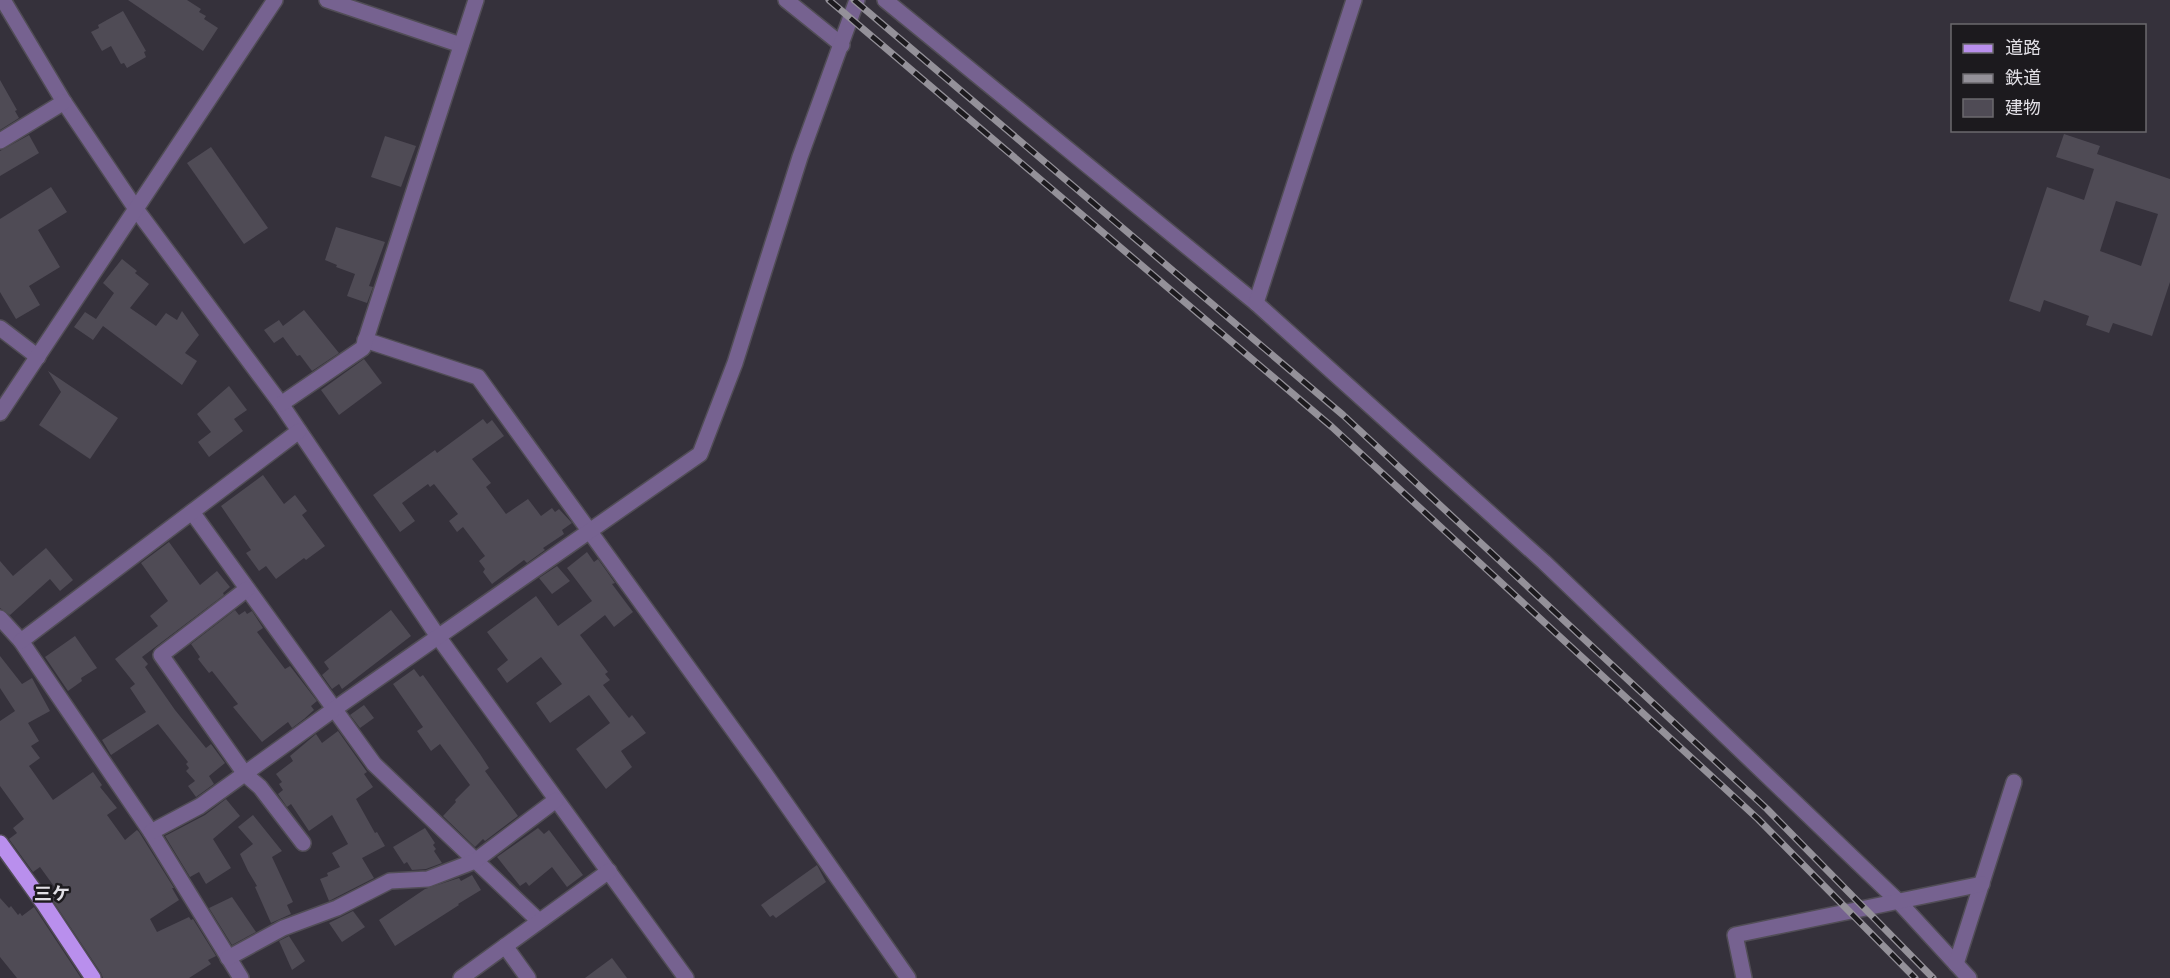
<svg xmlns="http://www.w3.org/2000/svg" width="2170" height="978" font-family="'Source Serif 4','Noto Sans JP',serif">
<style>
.building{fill:#4f4b55;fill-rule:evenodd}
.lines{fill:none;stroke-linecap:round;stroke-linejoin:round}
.minor-casing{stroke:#514d56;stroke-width:18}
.major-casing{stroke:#514d56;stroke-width:18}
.minor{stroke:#766290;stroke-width:15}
.major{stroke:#b98fed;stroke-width:15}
.rail-casing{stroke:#949199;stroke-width:7}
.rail{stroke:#1c1a1e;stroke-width:4.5;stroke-dasharray:14;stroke-linecap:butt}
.labels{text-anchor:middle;stroke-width:5;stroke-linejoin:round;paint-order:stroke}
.neighbourhood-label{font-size:18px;font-weight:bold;fill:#e2e0e6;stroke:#1c1a1e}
</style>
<rect width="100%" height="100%" fill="#35313b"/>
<!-- building -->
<g class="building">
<path d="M128,0h59l14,9 -2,3 7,4 -2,3 14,9 -15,23z"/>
<path d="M123,11l23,40 -2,1 2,5 -19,11 -3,-5 -3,1 -10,-18 -9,5 -11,-19 8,-4 -1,-3z"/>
<path d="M0,80l17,30 -2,1 4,7 -19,12z"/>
<path d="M2064,134l36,12 -3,8 73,25v103l-18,54 -39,-13 -4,10 -23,-8 3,-9 -45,-16 -4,12 -31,-11 38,-114 37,13 10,-31 -38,-12zM2116,201l42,13 -17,52 -41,-15z"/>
<path d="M29,135l10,18 -39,23v-25z"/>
<path d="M385,136l31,10 -15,41 -30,-10z"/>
<path d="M211,147l57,81 -24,16 -57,-81z"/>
<path d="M51,187l16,25 -29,18 22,37 -31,19 11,19 -24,14 -16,-27v-73z"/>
<path d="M336,227l49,15 -16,44 4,1 -6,16 -20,-7 8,-22 -19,-7 1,-2 -12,-5z"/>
<path d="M122,259l15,12 -2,2 14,11 -19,24 26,18 10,-13 11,7 5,-9 17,24 -14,18 12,8 -15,24 -79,-59 -10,14 -19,-13 11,-15 11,7 18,-26 -11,-10z"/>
<path d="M304,310l35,43 -27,18 -12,-16 -3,1 -14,-19 -9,6 -10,-13 15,-10 4,6z"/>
<path d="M364,359l18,24 -43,32 -18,-25z"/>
<path d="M48,371l70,47 -28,41 -51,-34 22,-33z"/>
<path d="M229,386l18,24 -13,9 9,12 -34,26 -11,-15 13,-10 -14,-18z"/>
<path d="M483,419l4,5 5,-4 12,16 -32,23 19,24 -5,4 20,27 22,-15 13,17 11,-8 3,4 4,-3 13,14 -10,7 2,4 -21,14 2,2 -18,13 -3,-3 -32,24 -9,-12 2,-3 -6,-8 6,-5 -22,-29 -6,5 -8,-11 9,-7 -24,-30 -4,3 -2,-3 -26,19 13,18 -15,11 -27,-37 62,-45 2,3z"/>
<path d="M263,475l21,29 11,-9 12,16 -5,4 23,31 -19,14 -2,-2 -28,21 -10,-13 -7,5 -13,-18 5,-3 -30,-44z"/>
<path d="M169,542l31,43 17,-14 13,16 -7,6 1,2 -82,62 6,7 -3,3 30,43 31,38 5,-4 14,19 -16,13 5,8 -18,13 -8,-11 7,-5 -9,-10 3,-3 -3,-4 2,-2 -30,-38 -47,31 -9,-15 44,-28 -16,-24 5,-4 -20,-25 43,-33 -8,-10 18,-15 -27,-38z"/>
<path d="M46,548l27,32 -13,11 -10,-12 -40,36 -10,-7v-47l13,15z"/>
<path d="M587,552l7,10 4,-3 17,24 -3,1 21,28 -19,15 -9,-12 -25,20 28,37 -3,2 5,6 -7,5 26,33 3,-3 14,18 -25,18 11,16 -26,22 -30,-40 34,-26 -21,-28 -39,28 -14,-20 26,-19 -21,-27 -34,26 -10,-14 11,-9 -21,-28 49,-36 22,30 34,-25 -25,-33z"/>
<path d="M557,566l13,15 -18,13 -13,-16z"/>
<path d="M235,610l4,5 6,-4 2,3 5,-3 11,17 -6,4 28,37 5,-3 27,35 -6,5 3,4 -10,9 -12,9 -4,-6 -26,20 -29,-35 5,-3 -26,-33 -3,2 -11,-14 2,-2 -9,-13z"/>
<path d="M391,610l20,26 -69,53 -3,-5 -7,5 -10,-14 7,-6 -5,-7z"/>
<path d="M75,636l22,32 -16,10 1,3 -14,10 -23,-34z"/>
<path d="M0,656l22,28 10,-6 18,33 -22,12 11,18 -8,5 9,12 -11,8 24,34 40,-28 9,13 -2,2 17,21 -10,7 18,25 12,-10 2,2 35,56h-2l7,12 -29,19 7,13 32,-15 2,3 2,-1 23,37 -8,4 3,4 -22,14h-86l-2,-5 -52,-78 7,-6 -16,-22 -7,5 -24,-33 8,-6 -4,-5 11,-9 -24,-33v-65l15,-10 -15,-23z"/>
<path d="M414,669l6,8 3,-2 57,79 9,14 -4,3 33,45 -33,25 -2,-2 -8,8 -32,-31 13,-14 -1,-2 15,-15 -30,-41 -9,7 -14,-20 6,-4 -30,-43z"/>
<path d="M364,705l10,13 -14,10 -10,-13z"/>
<path d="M338,731l29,41 -3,2 9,13 -17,12 19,34 2,-1 8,14 -23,12 12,20 -45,23 -9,-22 8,-3 -1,-3 13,-6 -8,-14 16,-9 -16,-29 -23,16 -18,-27 -4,3 -9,-13 5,-4 -4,-6 3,-2 -6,-8 17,-13 -3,-5 26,-22 6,9z"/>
<path d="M226,799l14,17 -27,23 18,29 -25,16 -7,-12 -9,5 -25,-41 40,-21z"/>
<path d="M253,815l29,36 -10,6 21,45 -6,3 4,9 -20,9 -16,-36 2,-1 -9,-15 -8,-17 13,-10 -15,-17z"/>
<path d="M425,828l10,15 -2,2 3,4 -2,2 8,12 -16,6 -14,1 -5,-8 -3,2 -11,-17z"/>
<path d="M538,828l6,6 5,-4 34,45 -16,12 -15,-20 -23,19 -3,-4 -6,4 -23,-29z"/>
<path d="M817,865l9,17 -50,36 -3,-3 -3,2 -9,-12z"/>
<path d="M472,875l9,15 -23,14 1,1 -64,41 -16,-26 46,-31 34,-11 2,3z"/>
<path d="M232,897l24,35 -24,13 -23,-37z"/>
<path d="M0,898l9,10 2,-2 7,9 2,-2 2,3 12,-9 47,71h-64l-17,-21z"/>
<path d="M353,911l12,16 -23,15 -13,-19z"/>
<path d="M289,936l16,25 -13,9 -13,-29z"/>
<path d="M612,958l15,20h-42z"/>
</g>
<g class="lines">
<!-- minor casing -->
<g class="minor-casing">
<g id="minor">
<path d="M3,0l61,102 72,107 145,195 158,234 247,340"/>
<path d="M327,0l134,45"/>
<path d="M786,0l56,45"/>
<path d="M885,0l371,303 288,259 355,340 70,76"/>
<path d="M0,141l64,-39"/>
<path d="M1256,303l98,-303"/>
<path d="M0,328l38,29"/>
<path d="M365,340l113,37 285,394 145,207"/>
<path d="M281,404l82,-56 113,-348"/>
<path d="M0,413l275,-413"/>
<path d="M192,512l182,252 165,157"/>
<path d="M247,589l-86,66 84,119 15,13 43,56"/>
<path d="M0,618l21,23 130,191 90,146"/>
<path d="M21,641l278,-210"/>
<path d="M151,832l49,-26 133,-96 367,-256 35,-91 65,-206 57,-157"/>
<path d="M505,946l23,32"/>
<path d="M228,958l55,-30 54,-20 53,-27 38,-2 47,-18 81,-61"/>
<path d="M1956,964l58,-182"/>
<path d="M461,978l148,-107"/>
<path d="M1744,978l-9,-43 247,-51"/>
</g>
</g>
<!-- major casing -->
<g class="major-casing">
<path id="major" d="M0,843l44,61 49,74"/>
</g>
<!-- minor -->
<use href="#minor" class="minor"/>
<!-- major -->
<use href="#major" class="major"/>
<!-- rail casing -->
<g class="rail-casing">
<g id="rail">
<path d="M829,0l503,427 426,392 157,159"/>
<path d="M854,0l489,415 424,394 166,169"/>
</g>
</g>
<!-- rail -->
<use href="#rail" class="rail"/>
</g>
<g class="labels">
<!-- neighbourhood labels -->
<g class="neighbourhood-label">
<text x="52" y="900">三ケ</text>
</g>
</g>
<!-- legend -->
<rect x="1951" y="24" width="195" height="108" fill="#1c1a1e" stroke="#6b696e" stroke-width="1.5"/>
<rect x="1963" y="44" width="30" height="9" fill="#b98fed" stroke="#6b696e" stroke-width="1.5"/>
<text x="2005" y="54" font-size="18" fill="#e2e0e6">道路</text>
<rect x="1963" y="74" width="30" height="9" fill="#949199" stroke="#6b696e" stroke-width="1.5"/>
<text x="2005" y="84" font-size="18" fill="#e2e0e6">鉄道</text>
<rect x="1963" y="99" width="30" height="18" fill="#4f4b55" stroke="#6b696e" stroke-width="1.5"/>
<text x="2005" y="114" font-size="18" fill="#e2e0e6">建物</text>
</svg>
